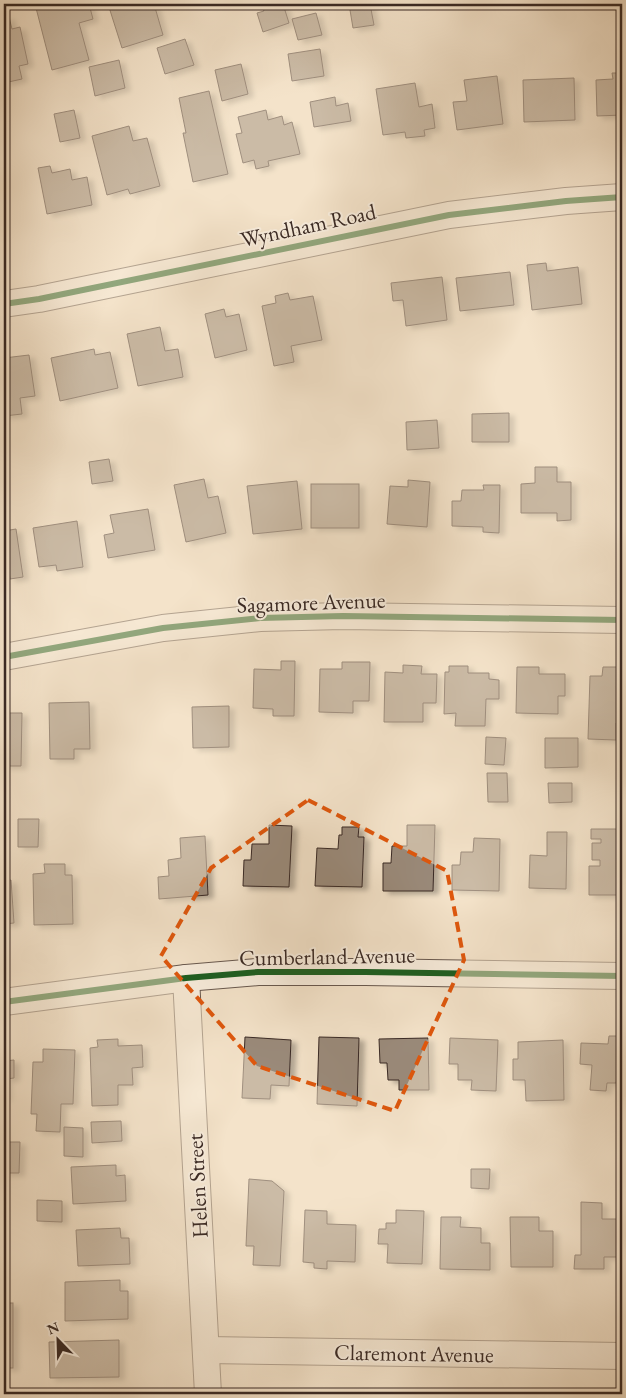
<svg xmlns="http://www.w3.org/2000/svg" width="626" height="1398" font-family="'EB Garamond',serif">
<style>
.building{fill:#9a8a7a;stroke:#392924;filter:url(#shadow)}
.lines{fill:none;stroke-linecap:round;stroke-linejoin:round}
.street-casing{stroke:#68584e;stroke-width:28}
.street{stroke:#f8eddd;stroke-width:26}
.cycleway-casing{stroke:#f8eddd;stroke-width:9}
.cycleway{stroke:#1b5e20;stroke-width:6}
.marked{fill:none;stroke:#df570d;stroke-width:4;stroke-dasharray:10 6;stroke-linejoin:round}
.labels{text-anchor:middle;stroke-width:4;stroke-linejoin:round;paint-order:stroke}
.street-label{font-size:22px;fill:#392924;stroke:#f8eddd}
</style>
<defs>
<filter id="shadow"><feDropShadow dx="5.5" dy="3" stdDeviation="2.5" flood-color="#0004"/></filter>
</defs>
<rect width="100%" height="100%" fill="#f4e3ca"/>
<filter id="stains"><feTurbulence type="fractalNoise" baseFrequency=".004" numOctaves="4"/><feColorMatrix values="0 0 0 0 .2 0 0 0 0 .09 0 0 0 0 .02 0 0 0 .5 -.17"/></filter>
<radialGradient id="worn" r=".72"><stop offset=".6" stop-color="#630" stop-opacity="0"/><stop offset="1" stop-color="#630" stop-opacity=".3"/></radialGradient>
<!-- building -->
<g class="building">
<path d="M35,4h54l4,15 -14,4 10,37 -37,10z"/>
<path d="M108,4h46l9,31 -41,13z"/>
<path d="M261,4h22l6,19 -26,9 -6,-19 7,-2z"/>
<path d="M349,4h21l4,21 -21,3z"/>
<path d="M316,13l6,22 -24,5 -6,-21z"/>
<path d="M9,17l3,12 8,-2 8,37 -9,2 3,13 -18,4v-65z"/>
<path d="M185,39l9,26 -29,9 -8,-26z"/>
<path d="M320,49l4,27 -32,5 -4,-27z"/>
<path d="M119,60l6,28 -30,8 -6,-29z"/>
<path d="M241,64l7,30 -26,7 -7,-31z"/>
<path d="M612,73h10v42l-25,1 -1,-36 17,-1z"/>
<path d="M497,76l6,48 -46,6 -4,-28 14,-1 -3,-21z"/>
<path d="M574,78l1,42 -51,2 -1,-42z"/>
<path d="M415,83l4,24 13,-3 3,24 -11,2 1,6 -19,2 -1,-6 -22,3 -7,-46z"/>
<path d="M209,91l19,83 -35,8 -10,-49h3l-7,-35z"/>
<path d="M335,97l1,9 12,-3 3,18 -37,6 -4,-25z"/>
<path d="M74,110l6,28 -20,4 -6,-28z"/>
<path d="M266,110l2,10 14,-4 2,9 8,-3 8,32 -32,7 1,5 -13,3 -2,-9 -11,3 -7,-29 6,-1 -4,-16z"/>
<path d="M129,126l4,15 14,-3 13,48 -30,8 -2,-5 -21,6 -15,-59z"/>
<path d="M50,166l2,7 18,-4 2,11 15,-3 5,28 -45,9 -9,-46z"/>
<path d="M546,263l1,8 31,-4 4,37 -50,6 -5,-45z"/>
<path d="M510,272l4,33 -54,6 -4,-33z"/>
<path d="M442,277l5,43 -41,6 -3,-26 -10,1 -2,-18z"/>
<path d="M288,293l2,7 23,-4 9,44 -31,6 3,16 -20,4 -12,-60 14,-3 -1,-7z"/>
<path d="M224,309l2,8 13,-3 8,36 -32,8 -10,-44z"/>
<path d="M160,327l5,24 13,-2 5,28 -45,9 -11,-52z"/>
<path d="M94,349l1,6 15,-3 8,36 -58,13 -9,-43z"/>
<path d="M29,355l6,41 -15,2 2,16 -18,2v-58z"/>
<path d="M509,413v29h-37v-28z"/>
<path d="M437,420l2,28 -32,2 -1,-28z"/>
<path d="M109,459l4,22 -21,3 -3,-22z"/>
<path d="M535,467h22v15h14v38l-14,1v-8h-36v-29l14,-1z"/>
<path d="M204,479l4,19 10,-2 8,37 -40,9 -12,-57z"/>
<path d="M408,480l22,2 -3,45 -40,-3 3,-38 18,1z"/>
<path d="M297,481l5,48 -49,5 -6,-48z"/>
<rect x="311" y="484" width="48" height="44"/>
<path d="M483,485h17l-1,48 -16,-1v-5l-31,-1v-25h9l1,-11h22z"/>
<path d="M148,509l7,41 -47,8 -4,-23 10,-2 -4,-18z"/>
<path d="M77,521l6,46 -26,4 -1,-6 -17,2 -6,-39z"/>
<path d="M16,529l7,48 -13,2 -1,-7 -5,1v-42z"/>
<path d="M281,661h14l-1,55h-21v-7l-20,-1 1,-39 27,1z"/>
<path d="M342,662h28l-1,39h-16v12l-34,-1 1,-43h22z"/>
<path d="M403,665l19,1 -1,8h16l-1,29h-13v19h-39l1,-50 18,1z"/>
<path d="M449,666h19v7h21v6l10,1v19h-13l-1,27h-30l1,-13 -12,1 1,-42h4z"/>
<path d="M517,667h22v7h26v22h-7v18l-42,-1z"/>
<path d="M603,667h19v56h-6v17l-28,-1 2,-63h12z"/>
<path d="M89,702l1,47h-16v10h-24l-1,-56z"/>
<path d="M229,706v41l-36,1 -1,-41z"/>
<path d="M4,713h18l-1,53h-17z"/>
<path d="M486,737l20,1 -2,27 -19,-1z"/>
<path d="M545,738h33v29l-33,1z"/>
<path d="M487,773h20l1,29h-20z"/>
<path d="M548,783h24v19l-23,1z"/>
<path d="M18,819h21l-1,28h-20z"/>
<path d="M269,825l23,1 -3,61 -46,-1 1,-26h7l1,-16h17z"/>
<path d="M407,825h28l-2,66h-50v-28h8l1,-17h15z"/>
<path d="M342,827h17l-1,10h6l-2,50 -47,-1 2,-38 21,1 1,-14h3z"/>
<path d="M591,829h30v13h1v53h-33v-29h11v-6h-8v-17h9v-4h-10z"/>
<path d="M547,832h20l-1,57 -37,-1 1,-33 17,1z"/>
<path d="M205,836l3,59 -49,4 -1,-22 11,-1 -1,-16 13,-2 -1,-20z"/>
<path d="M474,838l26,1 -1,52 -47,-1v-25h8l1,-13h12z"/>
<path d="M44,864h21v11h7l1,49 -39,1 -1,-51 12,-1z"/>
<path d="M11,880l3,43 -10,1v-43z"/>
<path d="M609,1036h13v43h-5l-1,4h-9l-1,8 -16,-1 2,-25 -12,-1 1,-21 27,1z"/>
<path d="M245,1037l46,3 -2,46 -18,-1 -1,14 -28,-1z"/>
<path d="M319,1037l40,1 -2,68 -40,-2z"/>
<path d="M428,1038l1,52h-30v-10h-11l-1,-17h-7l-1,-24z"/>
<path d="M450,1038l48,2 -2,51 -25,-1 1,-10h-14v-16h-9z"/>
<path d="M118,1039v7l24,-1 1,22 -11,1 1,17h-15v20l-26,1 -2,-58 8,-1 -1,-7z"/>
<path d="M563,1040l1,60 -38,1 -1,-21h-12v-21h5v-17z"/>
<path d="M43,1049l32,1 -2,54h-12l-1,28 -24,-1 1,-17h-6l2,-52h10z"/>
<path d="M14,1060v18l-8,1v19h-2v-37z"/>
<path d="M121,1121l1,20 -30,2 -1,-21z"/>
<path d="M64,1127l19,1v29l-19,-1z"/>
<path d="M4,1142h16l-1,31h-15z"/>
<path d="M116,1165v11l9,-1 1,26 -53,3 -2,-37z"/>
<path d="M471,1169h19l-1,20 -18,-1z"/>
<path d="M249,1179l23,2 12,10 -4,75 -27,-1 1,-19h-8z"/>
<path d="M37,1200l25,1v21l-25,-1z"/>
<path d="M581,1202l21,1v16h17l-1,38h-14v12h-30l1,-14h6z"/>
<path d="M305,1210l22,1v13l29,1 -1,37 -28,-1v8l-13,-1v-5l-11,-1z"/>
<path d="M396,1210l28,1 -2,53 -35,-1 1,-19h-10l1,-15h7v-6h10z"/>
<path d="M441,1217h20l-1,10 21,1v15h9v27l-50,-1z"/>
<path d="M510,1217h29v14h14v36h-42z"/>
<path d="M120,1228l1,10h8l1,26 -52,2 -2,-36z"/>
<path d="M120,1280v11h8v28l-63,2v-39z"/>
<rect x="4" y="1303" width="9" height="65"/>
<path d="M119,1340v37l-69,1 -1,-36z"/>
</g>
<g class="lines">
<!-- street casing -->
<g class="street-casing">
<g id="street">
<path d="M4,304l35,-5 410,-84 117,-14 56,-4"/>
<path d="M4,657l159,-29 97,-10 83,-2 279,4"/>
<path d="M186,978l22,416"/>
<path d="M4,1002l182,-24 72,-6h107l257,4"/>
<path d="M206,1350l416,6"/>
</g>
</g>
<!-- street -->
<use href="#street" class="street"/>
<!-- cycleway casing -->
<g class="cycleway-casing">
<g id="cycleway">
<path d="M4,304l35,-5 410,-84 117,-14 56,-4"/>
<path d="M4,657l159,-29 97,-10 83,-2 279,4"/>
<path d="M4,1002l182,-24 72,-6h107l257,4"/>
</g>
</g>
<!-- cycleway -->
<use href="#cycleway" class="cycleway"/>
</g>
<!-- marked area -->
<path d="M0 0H626V1398H0ZM308,800l139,71 17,89 -69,151 -138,-45 -96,-110 50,-88z" fill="#f4e3ca" fill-opacity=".55" fill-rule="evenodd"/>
<path class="marked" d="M308,800l139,71 17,89 -69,151 -138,-45 -96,-110 50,-88z"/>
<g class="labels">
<!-- street labels -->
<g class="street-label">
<text transform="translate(308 225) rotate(-12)" y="8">Wyndham Road</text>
<text transform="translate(311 602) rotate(-2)" y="8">Sagamore Avenue</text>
<text transform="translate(327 956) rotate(-1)" y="8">Cumberland Avenue</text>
<text transform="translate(197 1186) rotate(-93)" y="8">Helen Street</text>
<text transform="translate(414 1353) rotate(1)" y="8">Claremont Avenue</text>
</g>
</g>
<!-- margin -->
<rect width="626" height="1398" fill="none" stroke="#f4e3ca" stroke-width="20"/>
<rect x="5" y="5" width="616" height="1388" fill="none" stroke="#392924" stroke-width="2.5"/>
<rect x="10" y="10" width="606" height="1378" fill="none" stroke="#392924"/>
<!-- north arrow -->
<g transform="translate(58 1340) rotate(337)" stroke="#f8eddd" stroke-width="4" paint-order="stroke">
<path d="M0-4L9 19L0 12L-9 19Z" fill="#392924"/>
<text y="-8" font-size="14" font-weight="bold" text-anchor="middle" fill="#392924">N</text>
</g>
<rect width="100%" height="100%" filter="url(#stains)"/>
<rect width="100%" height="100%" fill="url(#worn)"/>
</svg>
